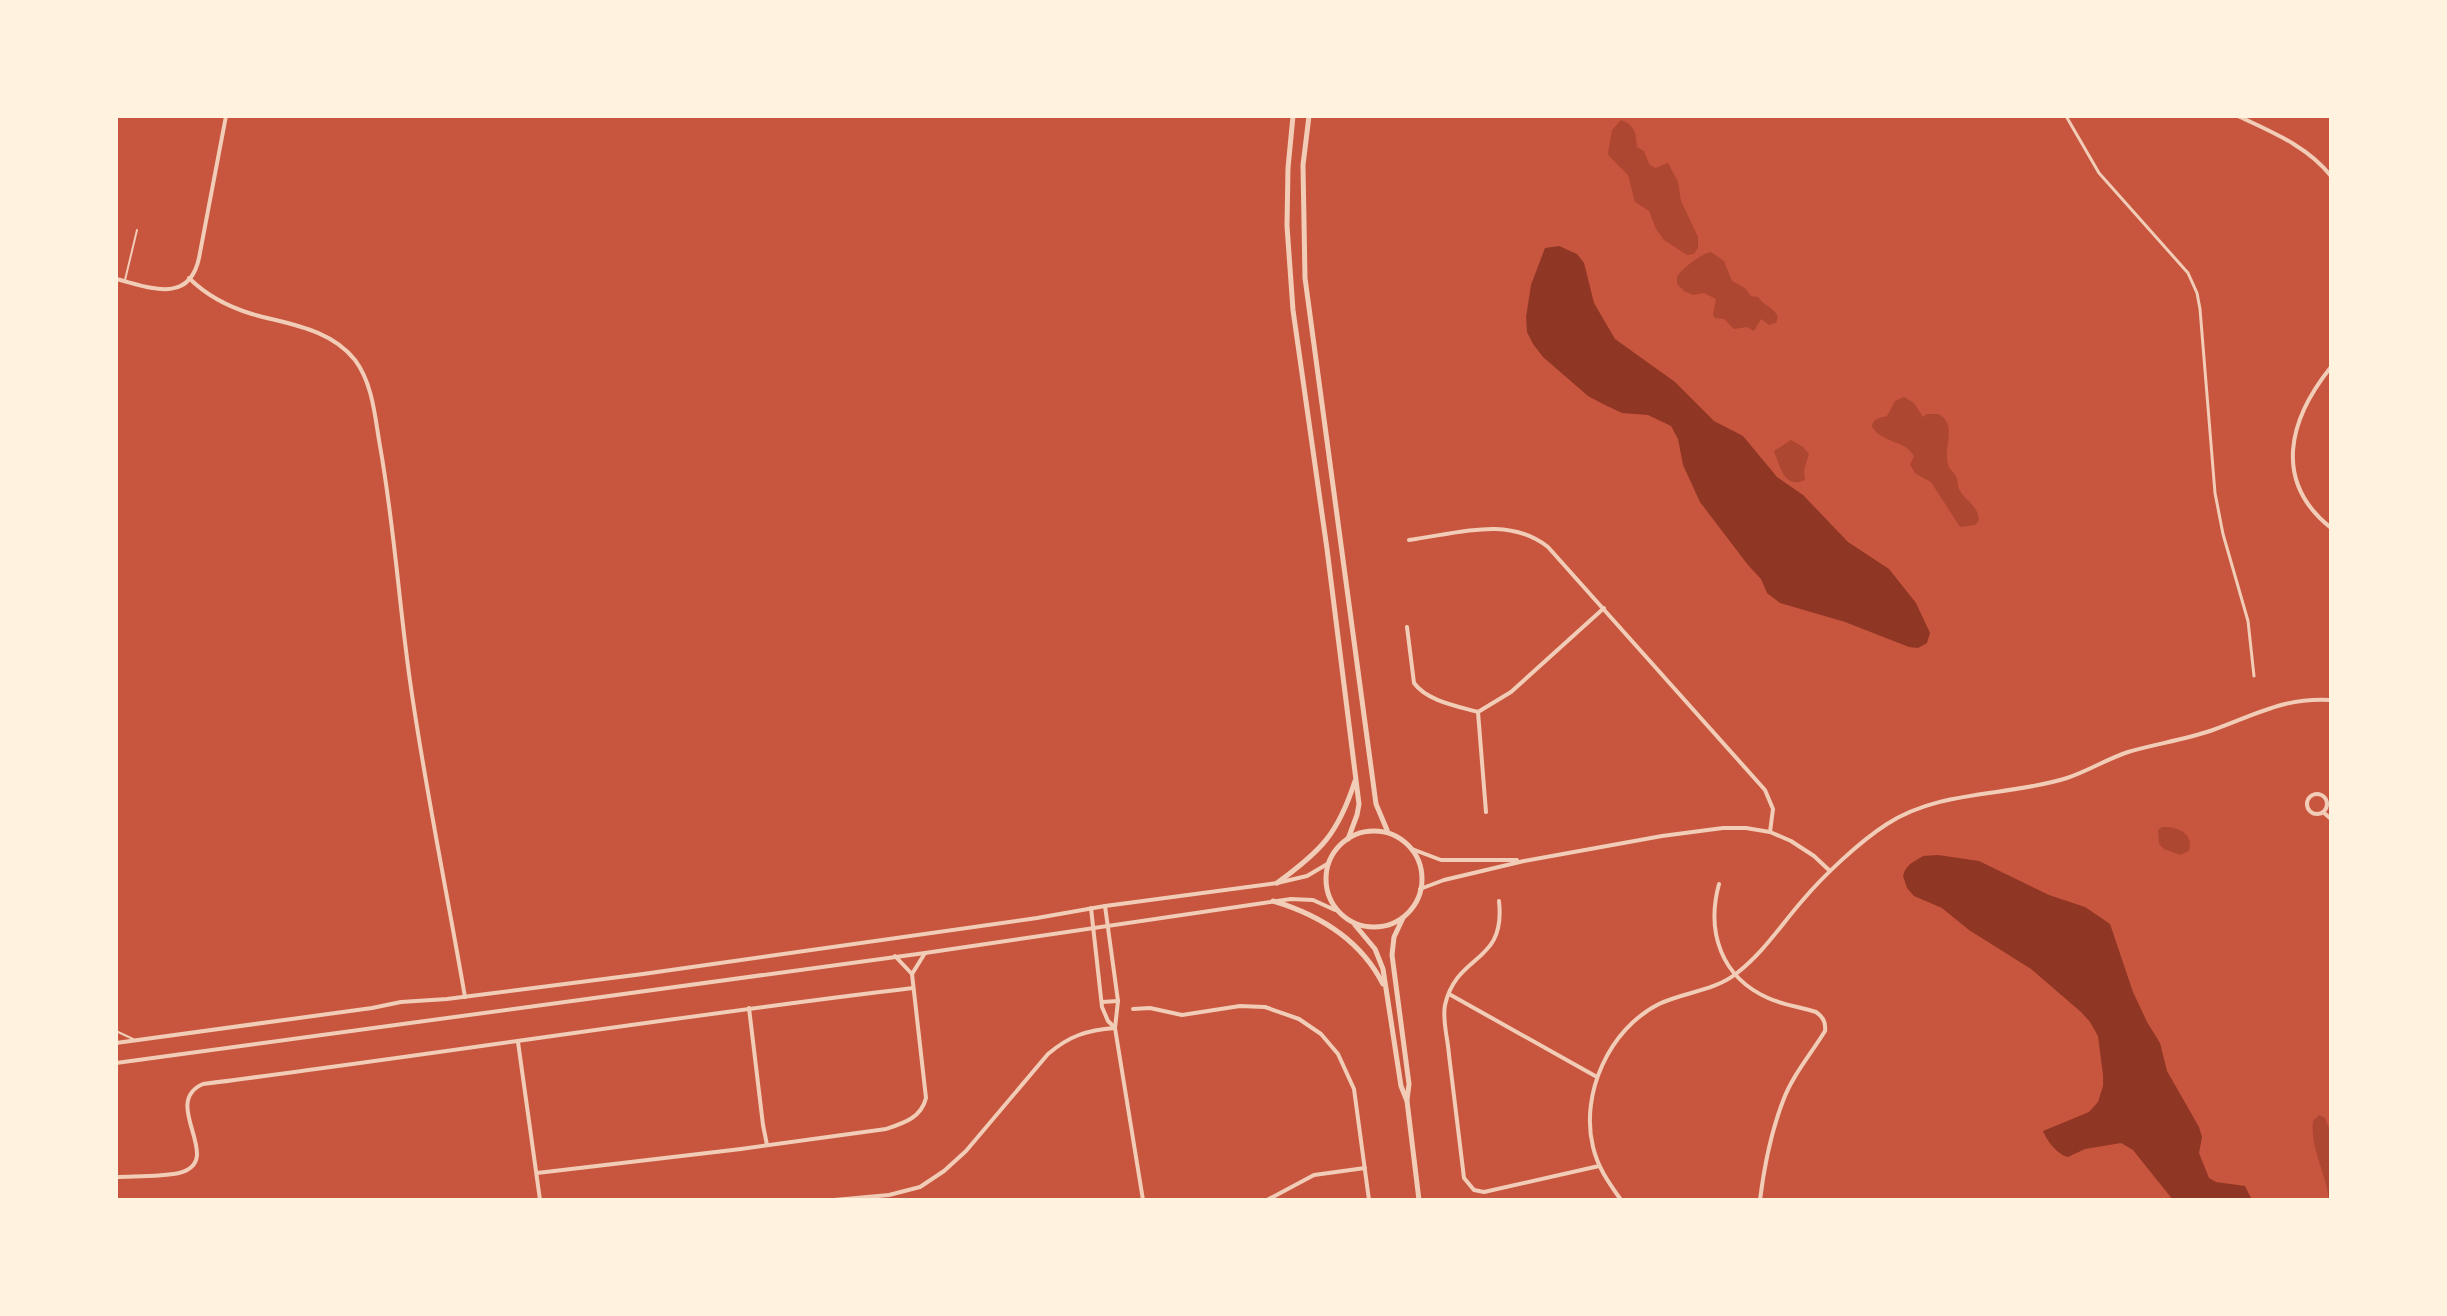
<svg xmlns="http://www.w3.org/2000/svg" width="2447" height="1316" font-family="'Varela Round',sans-serif">
<style>
.green{fill:#ae4732}
.water{fill:#8f3625}
.lines{fill:none;stroke-linecap:round;stroke-linejoin:round}
.service{stroke:#f1ccb7;stroke-width:2}
.pedestrian{stroke:#f1ccb7;stroke-width:3}
.minor{stroke:#f1ccb7;stroke-width:4}
.tertiary{stroke:#f1ccb7;stroke-width:5}
</style>
<rect width="100%" height="100%" fill="#c8553d"/>
<!-- green -->
<g class="green">
<path d="M1621,120c14,5 15,13 16,27l7,4 5,13 6,4 13,-5 10,19 3,19 17,36v11l-4,6 -7,1 -23,-15 -8,-11 -7,-18 -14,-9 -7,-27 -19,-19 -1,-3 4,-23z"/>
<path d="M1711,252l13,9 8,20 13,7 6,8 7,1c6,9 16,10 20,20l-2,6 -7,2 -8,-6 -7,12 -7,-4 -13,2 -10,-10 -9,-1 -2,-3 3,-16 -12,-6 -11,2 -9,-4 -7,-7v-7c5,-9 24,-23 34,-25z"/>
<path d="M1904,397l10,6 9,14 4,-3h12c20,13 2,34 10,53 2,4 6,6 7,10 2,3 2,9 3,12 6,12 19,16 20,31l-4,5 -15,2 -29,-45 -15,-8 -6,-9 4,-9c-10,-17 -29,-11 -42,-29 1,-9 7,-9 15,-11l8,-15z"/>
<path d="M1791,440l12,7 6,7 -5,16 1,10c-21,10 -25,-14 -31,-29z"/>
<path d="M2162,827c15,-1 32,6 27,24l-9,4 -16,-6 -5,-5 -1,-14z"/>
<path d="M2319,1115l6,3 6,15v67h-2c-3,-27 -19,-52 -16,-79z"/>
</g>
<!-- water -->
<g class="water">
<path d="M1559,246l18,8 7,9 10,40 21,36 60,43 39,39 29,15 34,41 26,18 45,47 41,27 27,34 14,30 -3,10 -9,5 -9,-1 -64,-25 -65,-19 -13,-10 -6,-14 -13,-14 -48,-63 -17,-37 -5,-26 -7,-13 -23,-11 -26,-2 -17,-8 -17,-9 -45,-39 -10,-13 -6,-12 -1,-15 5,-32 14,-37z"/>
<path d="M1938,855l41,6 70,34 36,12 25,17 23,68 14,30 13,21 7,28 32,56 3,10 -3,16 10,25 7,4 29,4 7,14h-79l-40,-50 -12,-7 -36,6 -17,8c-10,-2 -22,-17 -25,-26l46,-19 9,-10 5,-16v-11l-5,-39 -8,-14 -9,-10 -50,-43 -62,-39 -27,-22 -28,-12 -7,-8 -4,-12 2,-6 5,-6 13,-8z"/>
</g>
<g class="lines">
<!-- service -->
<g class="service">
<path d="M125,280l12,-50"/>
<path d="M116,1031l17,8"/>
</g>
<!-- pedestrian -->
<path class="pedestrian" d="M2066,116l33,57 89,100 9,20 3,16 15,184 8,41 25,87 6,55"/>
<!-- minor -->
<g class="minor">
<path d="M2238,116c34,16 69,30 93,60"/>
<path d="M189,278c18,18 40,29 63,36 35,10 78,14 103,46 18,24 20,58 25,86 14,78 19,157 30,235 15,106 37,211 55,316"/>
<path d="M116,279c33,8 73,26 83,-21l27,-142"/>
<path d="M2331,367c-42,52 -59,114 0,161"/>
<path d="M1409,540c47,-6 99,-25 139,7l217,243 8,19 -3,23"/>
<path d="M1407,627l7,56c13,18 43,23 64,29l33,-20 93,-84"/>
<path d="M1478,712l8,100"/>
<circle cx="2317" cy="804" r="10"/>
<path d="M2323,812l8,7"/>
<path d="M1412,849l29,11h76"/>
<path d="M1719,884c-13,48 2,93 49,114 15,7 33,9 48,14 7,5 10,10 9,19 -14,23 -33,45 -42,70 -12,31 -19,67 -23,99"/>
<path d="M1420,889l24,-9 80,-19 138,-25 61,-8h23l24,4 21,9 23,15 16,15"/>
<path d="M1499,901c7,64 -42,51 -54,104 -3,15 3,34 4,50 5,41 10,82 15,123l10,12 10,2 115,-26"/>
<path d="M1105,906l13,95 -3,27 28,172"/>
<path d="M1091,908l11,99 6,14 7,7"/>
<path d="M895,956l17,18"/>
<path d="M1449,994l148,83"/>
<path d="M1102,1002l16,-1"/>
<path d="M749,1008l14,117 4,20"/>
<path d="M1133,1009l17,-1 32,7 58,-9 25,1 34,12 22,15 17,20 16,35 15,111"/>
<path d="M518,1042l22,158"/>
<path d="M116,1043l256,-35 29,-6 46,-3 196,-25 394,-56 68,-12 172,-23 30,-7 22,-13"/>
<path d="M116,1063l809,-110 366,-54 22,1 22,10"/>
<path d="M537,1173l204,-24 145,-20c18,-6 35,-11 40,-31l-14,-124 13,-21"/>
<path d="M116,1177c20,-1 44,0 63,-4 48,-12 -20,-70 24,-89 237,-30 473,-68 710,-96"/>
<path d="M834,1200l55,-5 31,-8 24,-16 22,-20 82,-97c21,-18 39,-24 67,-26"/>
<path d="M1267,1200l47,-25 51,-7"/>
<path d="M1621,1200c-12,-17 -23,-32 -28,-53 -13,-53 16,-118 66,-143 25,-12 56,-13 78,-31 26,-20 44,-48 65,-72 21,-25 57,-59 85,-77 54,-35 120,-27 180,-46 21,-7 40,-19 61,-26 27,-8 55,-12 82,-21 43,-15 73,-34 121,-31"/>
</g>
<!-- tertiary -->
<g class="tertiary">
<path d="M1293,116l-5,52 -1,58 6,84 34,239 32,255 -2,11 -9,24"/>
<path d="M1309,116l-6,49 2,113 71,526 11,26"/>
<circle cx="1374" cy="879" r="48"/>
<path d="M1277,883c44,-32 61,-49 78,-102"/>
<path d="M1273,901c47,14 87,38 110,83"/>
<path d="M1403,918l-9,19 -2,18 17,129 -2,16"/>
<path d="M1355,925l20,24 8,20 18,117 6,15 12,99"/>
</g>
</g>
<!-- border -->
<rect width="2447" height="1316" fill="none" stroke="#fff3e0" stroke-width="236"/>
</svg>
